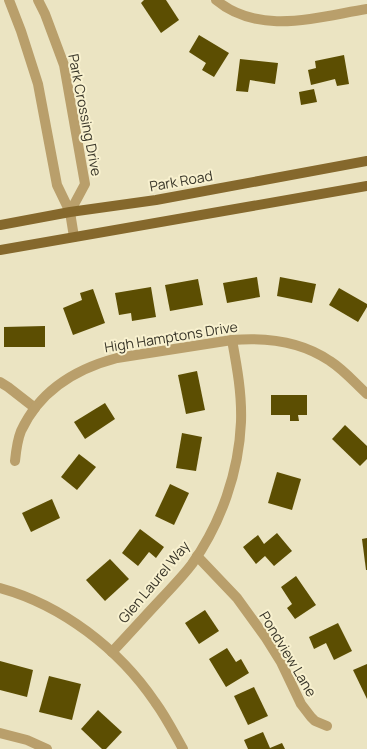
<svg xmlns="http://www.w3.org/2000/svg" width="367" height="749" font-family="Manrope,sans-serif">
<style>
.building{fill:#5c4e02}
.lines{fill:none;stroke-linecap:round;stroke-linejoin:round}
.minor{stroke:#b99f6b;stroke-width:10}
.major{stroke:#85682c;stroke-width:10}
.labels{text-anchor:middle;stroke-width:4;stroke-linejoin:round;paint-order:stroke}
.street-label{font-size:14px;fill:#393629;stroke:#f8f1cf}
</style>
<rect width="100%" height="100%" fill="#ebe4c2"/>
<!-- building -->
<g class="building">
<path d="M144,0h22l13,20 -18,13 -20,-30z"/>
<path d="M199,35l30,18 -15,24 -12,-7 4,-7 -17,-11z"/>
<path d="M344,55l5,29 -12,2 -2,-7 -24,6 -3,-15 8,-2 -1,-7z"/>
<path d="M240,59l38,4 -3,21 -25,-4 -2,12 -12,-1z"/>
<path d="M314,89l3,13 -16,3 -2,-13z"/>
<path d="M257,277l3,20 -33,6 -4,-20z"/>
<path d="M280,277l36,7 -4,19 -35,-7z"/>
<path d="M198,279l5,26 -33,6 -5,-26z"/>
<path d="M151,287l5,30 -24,4 -1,-8 -12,2 -4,-22z"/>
<path d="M339,288l28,16v3l-9,15 -29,-17z"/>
<path d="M93,289l12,34 -32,12 -10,-27 19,-8 -2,-7z"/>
<path d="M45,326v21h-41v-20z"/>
<path d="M197,371l8,39 -19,4 -8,-39z"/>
<path d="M271,395h36v20h-9l1,6h-9v-6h-19z"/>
<path d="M105,403l10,16 -30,20 -11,-17z"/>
<path d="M345,425l22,21v13l-7,7 -28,-27z"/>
<path d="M182,433l20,4 -6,34 -20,-3z"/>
<path d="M79,454l17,13 -19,23 -16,-13z"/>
<path d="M277,472l24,7 -9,31 -24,-7z"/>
<path d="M170,484l19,9 -15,32 -19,-9z"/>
<path d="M52,499l8,19 -29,14 -9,-19z"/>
<path d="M140,529l24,18 -8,11 -7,-6 -11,14 -16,-13z"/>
<path d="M277,533l15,18 -18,15 -9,-10 -9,8 -13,-17 15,-12 6,9z"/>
<path d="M367,538v32h-1l-4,-31z"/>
<path d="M110,559l19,20 -24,22 -19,-21z"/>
<path d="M296,576l20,29 -21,14 -8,-11 5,-4 -11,-17z"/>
<path d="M205,610l14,21 -20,13 -14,-21z"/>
<path d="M338,623l14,28 -18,9 -8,-17 -12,6 -5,-12z"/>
<path d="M227,648l9,14 5,-3 8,14 -23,14 -17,-28z"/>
<path d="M0,661l33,9 -6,27 -27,-7z"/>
<path d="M367,664v35l-14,-29z"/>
<path d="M49,676l32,8 -9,36 -33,-8z"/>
<path d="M254,687l14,29 -20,9 -14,-29z"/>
<path d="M98,710l24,22 -16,17h-4l-21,-20z"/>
<path d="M263,732l7,16 12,-5 3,6h-37l-4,-9z"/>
</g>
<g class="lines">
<!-- minor -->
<g class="minor">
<path d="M9,0l12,31 17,53 19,101 13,27 4,25"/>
<path d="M38,0l7,14 19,51 21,119 -15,28"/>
<path d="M216,0c43,36 101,17 151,9"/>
<path d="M0,382l8,5 27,21"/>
<path d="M15,461c1,-10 2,-20 6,-30 19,-41 54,-62 96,-73l115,-18c35,-3 69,1 98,21 14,9 25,22 37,33"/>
<path d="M197,556l40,42 29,40 15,24 20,42 10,13 4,4 12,5"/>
<path d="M0,588c62,17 119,61 155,114 11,15 19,31 28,47"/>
<path d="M112,652c17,-18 33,-36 50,-54 10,-11 21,-22 30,-34 29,-41 47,-92 49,-142 1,-28 -4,-55 -9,-82"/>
<path d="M0,733l27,7 20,9"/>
</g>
<!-- major -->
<g class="major">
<path d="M0,225l70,-13 86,-12 211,-39"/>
<path d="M0,250l367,-64"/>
</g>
</g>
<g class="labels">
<!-- street labels -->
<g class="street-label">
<text transform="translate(85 115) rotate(79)" y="5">Park Crossing Drive</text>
<text transform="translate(181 181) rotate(-10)" y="5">Park Road</text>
<text transform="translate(171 337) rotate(-9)" y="5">High Hamptons Drive</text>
<text transform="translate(154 582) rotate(-50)" y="5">Glen Laurel Way</text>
<text transform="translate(288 654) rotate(59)" y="5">Pondview Lane</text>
</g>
</g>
</svg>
